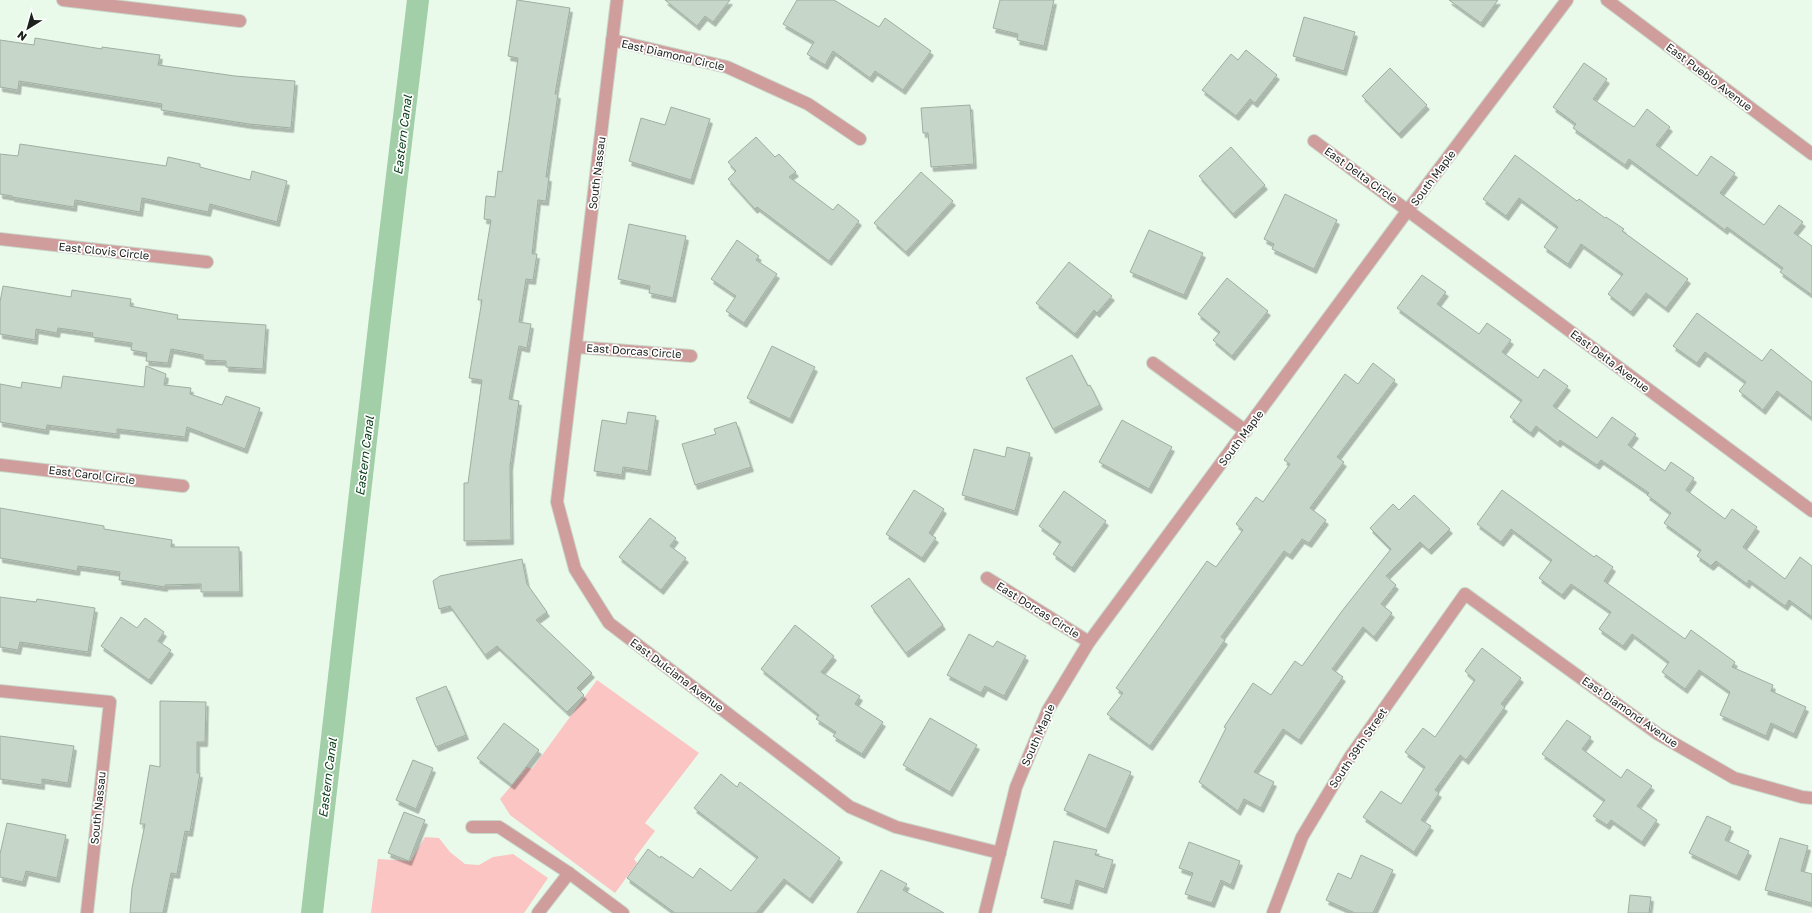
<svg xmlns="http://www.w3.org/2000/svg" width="1812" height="913" font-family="'Golos Text',sans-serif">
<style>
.green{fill:#fac5c3}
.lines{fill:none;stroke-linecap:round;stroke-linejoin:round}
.canal{stroke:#a2cfa7;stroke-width:22}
.building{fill:#c6d6c8;stroke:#9faea0;filter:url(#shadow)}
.minor-casing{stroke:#c8d7ca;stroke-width:14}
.tertiary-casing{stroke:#c8d7ca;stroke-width:14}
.minor{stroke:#cf9d9b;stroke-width:12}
.tertiary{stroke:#cf9d9b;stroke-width:12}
.labels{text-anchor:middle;stroke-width:3.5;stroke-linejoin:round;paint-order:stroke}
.street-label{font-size:11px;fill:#1b211b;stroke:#fff}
.water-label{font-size:12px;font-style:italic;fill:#063a15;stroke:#fff}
</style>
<defs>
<filter id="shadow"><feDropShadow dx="2.5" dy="4.5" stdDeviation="0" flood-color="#0004"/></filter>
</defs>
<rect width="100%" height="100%" fill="#e9faeb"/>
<!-- green -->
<g class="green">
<path d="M597,680l102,73 -54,70 10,8 -21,28 3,4 -22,30 -105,-78 -10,-16 27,-32 5,2z"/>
<path d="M425,837l14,1 11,14 15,12 14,1 14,-8 20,-3 35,24 -24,35h-153l7,-54 33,2z"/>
</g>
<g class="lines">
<!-- canal -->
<path class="canal" d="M312,913l68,-595 38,-318"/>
</g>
<!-- building -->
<g class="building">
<path d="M517,0l53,8 -15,86h3l-12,83h3l-3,24 -8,-1 -6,54h5l-4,26 -7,-1 -7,43 12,2 -4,24 -8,-2 -10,53 10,2 -9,65 1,74 -47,1v-58h4l14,-103 -13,-2 13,-78h-4l13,-80 -7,-1 2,-23 9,1 3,-26 4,1 16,-114 -10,-2z"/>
<path d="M665,0h65l-17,22 -8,-6 -8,10z"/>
<path d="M797,0h37l45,27 6,-9 46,33 -28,39 -28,-19 -5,7 -37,-27 -8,14 -18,-11 7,-12 -31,-18z"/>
<path d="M1000,0h54l-10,46 -27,-6 1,-6 -25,-6z"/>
<path d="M1449,0h49l-17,23z"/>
<path d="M1304,17l51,15 -11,39 -51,-15z"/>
<path d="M35,38l67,11v-2l58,8 -2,10 77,11 60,5 -4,47 -42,-4 -88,-14 1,-6 -143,-23 -1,9 -18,-3v-47l34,5z"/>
<path d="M1246,50l31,25 -22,28 -5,-4 -14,17 -34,-26 29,-36 7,6z"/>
<path d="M1584,63l23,16 -14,20 41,28 13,-18 23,18 -14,18 41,31 14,-20 24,17 -15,20 44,32 15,-20 24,17 -9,11 18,13v49l-32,-23 3,-4 -56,-41 -2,3 -96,-71 -4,6 -52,-37 3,-4 -23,-17z"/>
<path d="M1390,68l37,37 -28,29 -37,-38z"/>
<path d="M970,105l4,59 -43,3 -3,-34h-5l-2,-25z"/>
<path d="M671,107l39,12 -19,61 -62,-19 12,-43 24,7z"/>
<path d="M756,137l19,20 4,-3 17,18 -7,5 44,33 5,-6 21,17 -30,40 -72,-54 -2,2 -27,-30 8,-8 -8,-9z"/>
<path d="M20,144l146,22 2,-9 32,7v3l50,13 2,-9 35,10 -10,41 -67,-18 -2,8 -66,-14 -2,14 -65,-12 -1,7 -62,-10v-1l-12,-2v-40l18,2z"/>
<path d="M1231,147l34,38 -32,29 -34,-38z"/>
<path d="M1515,155l62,46 2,-2 26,19 1,-1 18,12 -2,2 66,48 -22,29 -20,-15 -15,19 -23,-18 15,-20 -42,-30 -13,20 -24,-17 14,-20 -39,-29 -13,18 -23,-17z"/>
<path d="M921,172l32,29 -47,51 -32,-29z"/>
<path d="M1285,194l52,26 -23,49 -42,-20 2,-5 -10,-5z"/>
<path d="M629,224l57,12 -13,62 -24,-5 1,-7 -32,-7z"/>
<path d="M1149,230l54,23 -19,42 -54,-23z"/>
<path d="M737,240l22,16 -3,4 21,14 -33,49 -18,-12 10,-15 -25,-17z"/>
<path d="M1069,262l43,34 -15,17 -3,-3 -19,24 -39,-31z"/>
<path d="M1422,275l24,17 -9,12 42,30 8,-11 24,17 -9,12 36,26 6,-9 24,17 -15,20 44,32 15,-21 24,17 -8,11 37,26 6,-9 23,16 -8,12 39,29 7,-10 25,18 -14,20 42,32 15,-22 12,9v51l-23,-17 -4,6 -36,-26 -2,4 -31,-23 -5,5 -14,-10 4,-6 -37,-27 7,-10 -24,-18 2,-2 -48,-33 -4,5 -37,-25 -2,3 -22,-17 -5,7 -21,-16 12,-17 -125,-92z"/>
<path d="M1227,278l41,33 -36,45 -19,-16 7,-8 -22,-18z"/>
<path d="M3,286l68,11 1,-7 59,9 -1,7 48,9 -1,4 89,6 -3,44 -37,-2v-6l-23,-1v-5l-32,-6 -3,14 -22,-2 1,-8 -16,-3 1,-7 -40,-6 1,-4 -35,-5 -1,5 -21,-4 -1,11 -35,-6v-32z"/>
<path d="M1697,313l65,48 9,-12 41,33v36l-35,-27 -14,19 -24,-19 7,-9 -41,-30 -8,11 -24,-17z"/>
<path d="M772,346l43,21 -25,52 -43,-21z"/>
<path d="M1072,355l16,31 2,-1 10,20 -47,24 -27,-51z"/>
<path d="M1373,363l22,17 -58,77 7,5 -34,46 16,12 -17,23 -7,-4 -12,16 -6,-4 -63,86 4,3 -75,106 -43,-32 16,-21 -7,-5 91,-127 9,6 27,-37 -7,-6 20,-27 7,5 27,-38 -6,-4 61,-86 13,10z"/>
<path d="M146,366l20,8 -2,11 27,3 -1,6 32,11 4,-9 34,12 -15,41 -58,-22 -2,10 -68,-8v5l-70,-9 -1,5 -46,-8v-38l21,4 1,-6 39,6 2,-12 81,11z"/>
<path d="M628,412l28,4 -8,55 -25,-4 -1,8 -28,-4 8,-51 24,4z"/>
<path d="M1122,420l50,27 -23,42 -50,-27z"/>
<path d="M736,422l15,45 -56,18 -13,-41 34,-10 -2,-5z"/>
<path d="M1007,447l23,6 -15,58 -53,-16 12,-46 31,8z"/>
<path d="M914,490l30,19 -15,24 7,5 -14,20 -36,-24z"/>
<path d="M1502,490l92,67 2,-2 17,12 -9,14 81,58 6,-9 44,32 -3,5 41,18 -2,6 35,16 -12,27 -23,-11 -5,13 -46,-21 10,-23 -31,-22 -14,19 -23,-17 7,-10 -37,-28 -9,12 -24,-17 12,-17 -40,-28 -9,11 -23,-17 13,-18 -41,-31 -10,13 -24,-18z"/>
<path d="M1064,491l42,30 -34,47 -19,-14 8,-12 -22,-16z"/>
<path d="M1414,495l36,34 -21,21 -9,-8 -34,34 10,9 -15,19 11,9 -18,24 -11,-10 -31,42 11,8 -44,63 -16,-11 -29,43 20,10 -13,26 -17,-9 -6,12 -39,-29 27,-54 -2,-1 29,-44 18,12 24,-34 7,5 40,-55 49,-62 -21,-21 23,-24 6,6z"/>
<path d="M0,508l104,18v3l68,11 -1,7h68l1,45h-39v-8l-36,1v2l-46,-7 1,-8 -42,-6 -1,5 -77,-13z"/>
<path d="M650,518l26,20 -6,8 16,12 -25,32 -42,-33z"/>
<path d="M522,559l5,25 20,28 -11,8 56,53 -15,15 7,7 -17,17 -70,-66 -12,9 -35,-49 -11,3 -6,-28 7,-5z"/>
<path d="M909,578l34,47 -37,28 -35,-47z"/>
<path d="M0,597l36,5 1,-3 58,9 -7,44 -68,-10 -2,8 -18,-3z"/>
<path d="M121,617l16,11 8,-10 19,14 -6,9 13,9 -22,30 -48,-34z"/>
<path d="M795,625l39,31 -13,16 39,24 -5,8 28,18 -21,32 -29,-18 3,-4 -20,-13 3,-4 -58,-46z"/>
<path d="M969,634l24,13 4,-6 29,15 -22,40 -19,-10 -4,7 -34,-18z"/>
<path d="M1482,648l39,30 -20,26 4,3 -39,53 -6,-5 -25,35 4,3 -18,27 10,6 -17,26 -51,-35 18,-26 20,13 24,-37 -20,-15 18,-24 12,9 40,-57 -10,-9z"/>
<path d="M446,686l20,49 -30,12 -20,-49z"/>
<path d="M160,701l46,1 -1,40h-8v31h3l-10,59 -5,-1 -8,43 -6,-1 -8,40h-33l2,-25 13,-64h-5l10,-59 10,2z"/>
<path d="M930,718l47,27 -27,47 -47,-27z"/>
<path d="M1567,720l24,17 -9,12 39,29 6,-9 25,17 -15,20 20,14 -15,22 -31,-22 -4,5 -14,-9 12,-16 -63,-46z"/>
<path d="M504,723l35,27 -27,35 -35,-27z"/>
<path d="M0,736l74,10 -6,37 -26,-4v6l-42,-6z"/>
<path d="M1089,754l42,18 -25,57 -42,-19z"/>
<path d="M413,760l20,8 -17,41 -20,-9z"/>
<path d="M721,774l16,13 3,-5 100,76 -30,41 -26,-20 -28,34h-81l-48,-35 21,-29 12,9 1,-2 32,22 7,-10 31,23 27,-34 -64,-49z"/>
<path d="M404,812l21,8 -16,41 -21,-8z"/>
<path d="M1707,816l24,11 -6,13 24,11 -12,25 -48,-23z"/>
<path d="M7,823l59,12 -9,43 -31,-7 -3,11 -23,-5v-23z"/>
<path d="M1780,838l28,8 -7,25 11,3v29l-47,-13z"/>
<path d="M1054,841l43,9 -2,5 18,5 -9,29 -28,-9 -6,25 -29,-7z"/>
<path d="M1189,842l51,19 -9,24 -10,-5 -9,23 -27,-9 8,-21 -14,-5z"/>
<path d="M1361,855l32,15 -20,43h-18l-29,-13 12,-27 13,6z"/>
<path d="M881,870l26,14 -4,6 41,23h-87z"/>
<path d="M1630,895l21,2 -2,16h-21z"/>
</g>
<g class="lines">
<!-- minor casing -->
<g class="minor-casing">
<g id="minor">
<path d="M63,0l177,21"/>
<path d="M617,0l-60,502 18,67 34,54 241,184 46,20 104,26"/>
<path d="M612,40l115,27 81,37 52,35"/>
<path d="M1314,141l498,370"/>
<path d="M0,239l207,23"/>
<path d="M577,347l114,9"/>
<path d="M1153,363l93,68"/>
<path d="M0,465l183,21"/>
<path d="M987,578l102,64"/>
<path d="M0,691l110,11 -23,211"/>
<path d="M472,827h27l70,46 54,40"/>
<path d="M538,913l31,-40"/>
<path d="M985,913l31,-126 32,-77 41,-68 319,-432 159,-210"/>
<path d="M1273,913l29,-76 48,-80 115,-163 193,140 76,44 68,19 10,1"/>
</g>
</g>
<!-- tertiary casing -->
<g class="tertiary-casing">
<path id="tertiary" d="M1607,0l205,154"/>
</g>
<!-- minor -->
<use href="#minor" class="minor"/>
<!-- tertiary -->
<use href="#tertiary" class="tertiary"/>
</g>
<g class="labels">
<!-- street labels -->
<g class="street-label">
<text transform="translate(673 55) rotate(13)" y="4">East Diamond Circle</text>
<text transform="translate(1709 77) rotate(37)" y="4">East Pueblo Avenue</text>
<text transform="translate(597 173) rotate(-83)" y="4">South Nassau</text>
<text transform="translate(1361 175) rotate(36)" y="4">East Delta Circle</text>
<text transform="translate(1433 178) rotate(-53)" y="4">South Maple</text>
<text transform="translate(104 251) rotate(6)" y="4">East Clovis Circle</text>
<text transform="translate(634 351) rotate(4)" y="4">East Dorcas Circle</text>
<text transform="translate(1610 361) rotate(37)" y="4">East Delta Avenue</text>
<text transform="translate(1241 438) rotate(-53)" y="4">South Maple</text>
<text transform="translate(92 475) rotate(7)" y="4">East Carol Circle</text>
<text transform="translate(1038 610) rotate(32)" y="4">East Dorcas Circle</text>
<text transform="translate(677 675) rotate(37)" y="4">East Dulciana Avenue</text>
<text transform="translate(1630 712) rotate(35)" y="4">East Diamond Avenue</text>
<text transform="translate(1038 735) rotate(-66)" y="4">South Maple</text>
<text transform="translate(1358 748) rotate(-56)" y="4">South 39th Street</text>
<text transform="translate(98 808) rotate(-84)" y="4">South Nassau</text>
</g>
<!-- water labels -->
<g class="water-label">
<text transform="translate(403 135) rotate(-83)" y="4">Eastern Canal</text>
<text transform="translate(365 456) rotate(-83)" y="4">Eastern Canal</text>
<text transform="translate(328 778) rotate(-83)" y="4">Eastern Canal</text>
</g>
</g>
<!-- north arrow -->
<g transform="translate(28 28) rotate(217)" stroke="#ffffff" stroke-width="3" paint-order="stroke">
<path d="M0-3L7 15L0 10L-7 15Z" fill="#1b211b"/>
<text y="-6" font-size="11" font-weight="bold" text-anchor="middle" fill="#1b211b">N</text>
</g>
</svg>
